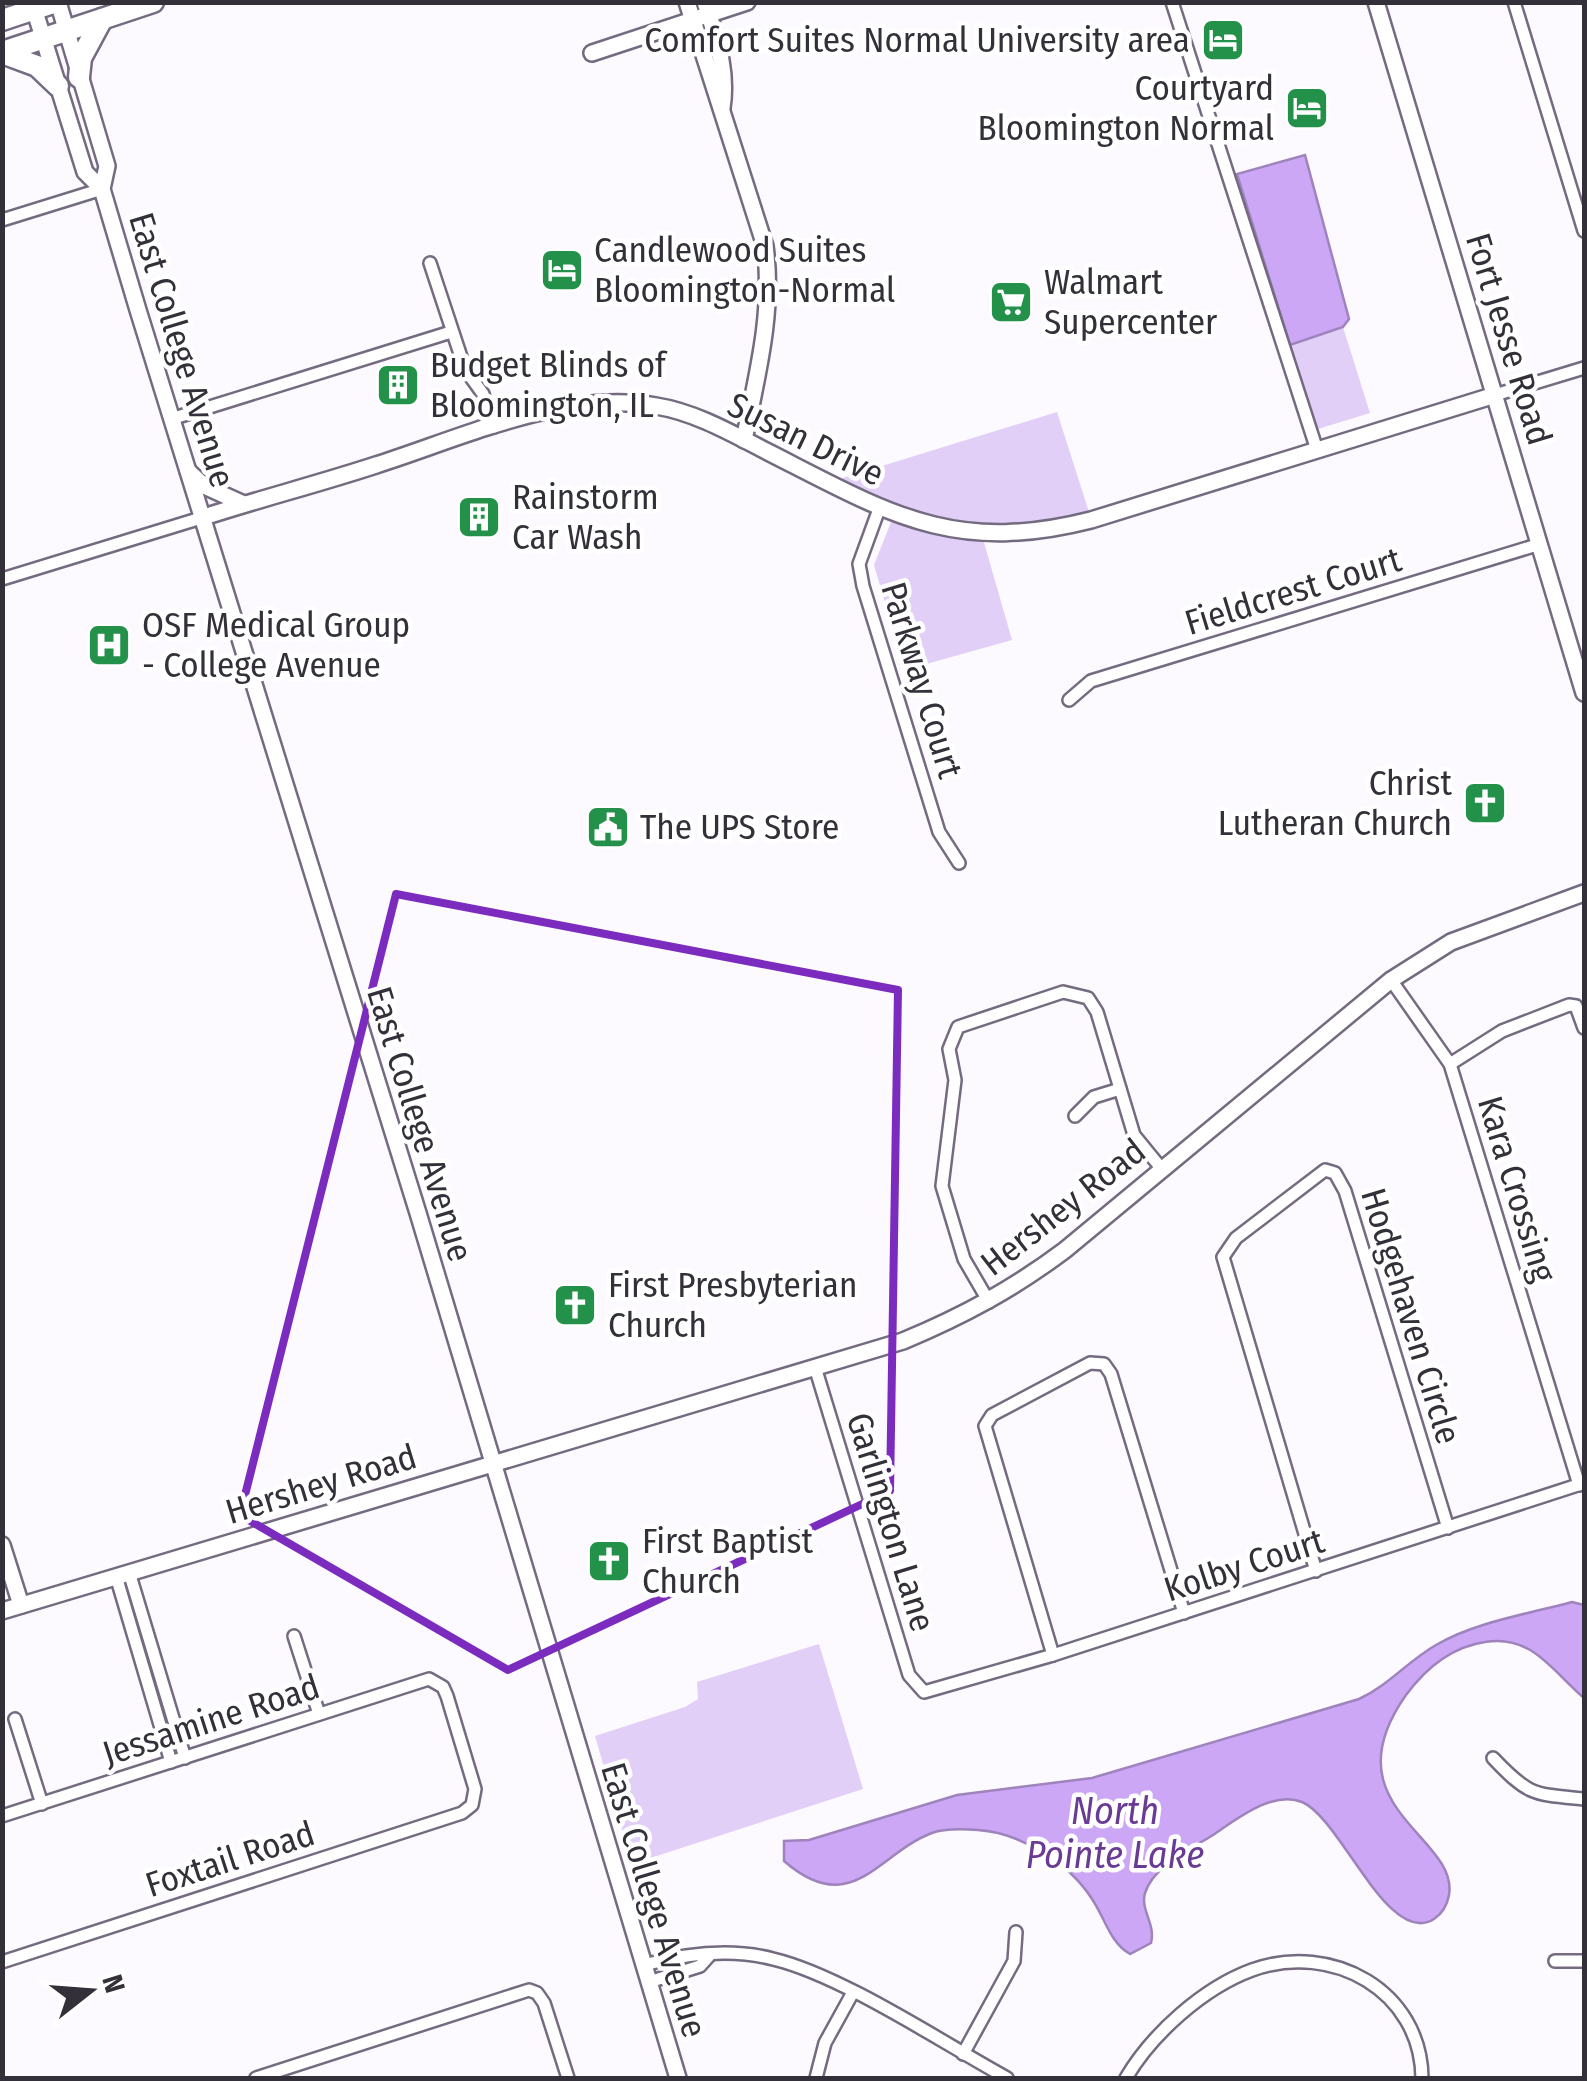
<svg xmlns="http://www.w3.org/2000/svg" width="1587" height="2081" font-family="'Fira Sans Condensed',sans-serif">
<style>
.green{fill:#e1cff8}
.water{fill:#cba7f5;stroke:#9e83bd;stroke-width:2.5}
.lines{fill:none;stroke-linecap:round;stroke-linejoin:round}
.street-casing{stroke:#746b80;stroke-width:16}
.secondary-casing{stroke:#746b80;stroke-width:20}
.highway-casing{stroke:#746b80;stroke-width:25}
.street{stroke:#fff;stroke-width:11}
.secondary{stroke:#fff;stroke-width:15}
.highway{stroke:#fff;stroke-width:20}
.marked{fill:none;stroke:#7b2cbf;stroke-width:8;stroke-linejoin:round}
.labels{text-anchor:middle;stroke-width:9;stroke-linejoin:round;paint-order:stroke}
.poi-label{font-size:35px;fill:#343039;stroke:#fff;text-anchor:start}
.street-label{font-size:35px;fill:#343039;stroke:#fff}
.water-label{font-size:38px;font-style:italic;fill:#693b95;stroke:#fff}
</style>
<rect width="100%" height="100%" fill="#fcfafe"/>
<!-- green -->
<g class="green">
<path d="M1343,327l27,86 -52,16 -28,-84z"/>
<path d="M1057,412l32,100 -55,12 -55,1 33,115 -107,30 -31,-105 17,-43 -57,-28 9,-16z"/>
<path d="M819,1644l44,145 -231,75 -37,-128 90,-29 13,-8 -1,-17z"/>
</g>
<!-- water -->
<g class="water">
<path d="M1305,155l44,164 -6,8 -53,18 -53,-171z"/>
<path d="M1572,1602l12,3v93c-32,-27 -52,-64 -99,-56 -34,5 -59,26 -79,53 -79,112 53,141 43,200 -2,11 -6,18 -15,24 -46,29 -93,-101 -132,-117 -29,-12 -65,17 -89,33 -22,14 -59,30 -68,58 -5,17 11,31 6,50l-21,11c-20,-11 -25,-36 -38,-55 -23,-36 -71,-66 -114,-69 -14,-1 -33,-2 -46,3 -54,20 -80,87 -148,28v-20l25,-1 148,-45 135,-17 267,-79c30,-14 49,-38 77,-54 39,-23 92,-31 136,-43z"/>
</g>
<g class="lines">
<!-- street casing -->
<g class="street-casing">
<g id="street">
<path d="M1172,2l145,448"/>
<path d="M1514,2l70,229"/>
<path d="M2,220l100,-31"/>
<path d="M430,263l35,106 18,25 11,33"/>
<path d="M1495,395l89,-27"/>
<path d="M171,419l280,-87"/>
<path d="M879,509l-20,55 4,22 76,246 20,31"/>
<path d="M2,579l199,-61"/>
<path d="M1069,700l22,-19 449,-137"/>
<path d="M1391,980l59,84 129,421"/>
<path d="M1450,1064l52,-33 67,-26 7,1 8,22"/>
<path d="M1075,1116l19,-19 26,-8"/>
<path d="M989,1302l-25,-43 -22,-73 13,-106 -6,-31 9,-22 105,-35 25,6 9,14 37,123 27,33"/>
<path d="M815,1367l94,308 15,17 129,-37 531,-172"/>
<path d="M1316,1571l-93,-314 13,-19 89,-68 10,3 10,18 103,337"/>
<path d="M129,1572l56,186"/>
<path d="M116,1576l55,186"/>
<path d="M294,1636l25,78"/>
<path d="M1053,1655l-68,-229 7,-11 98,-52 14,1 7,10 73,239"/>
<path d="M15,1719l27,85"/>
<path d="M1493,1758c36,38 40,36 91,41"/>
<path d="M2,1816l427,-137 14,8 4,9 28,93 -3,16 -10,8 -460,149"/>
<path d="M1555,1961h29"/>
<path d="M644,1965c40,-11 87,-17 129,-6 68,16 170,84 234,119"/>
<path d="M649,1982l51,-16 9,-10"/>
<path d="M963,2054l51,-93 2,-29"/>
<path d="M256,2078l273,-88 8,3 7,10 24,75"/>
<path d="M816,2078l9,-35 27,-49"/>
<path d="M1126,2078c26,-44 77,-90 126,-108 80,-29 169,21 170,108"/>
</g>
</g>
<!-- secondary casing -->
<g class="secondary-casing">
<g id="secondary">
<path d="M32,2l53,170 17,17"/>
<path d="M58,2l49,164 -5,23 36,121 280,903 260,865"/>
<path d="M687,2l78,244c9,66 -8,129 -21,194"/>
<path d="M705,2c11,36 23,68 17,106"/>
<path d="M1376,2l208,691"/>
<path d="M592,53l155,-51"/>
<path d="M188,471l16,15 40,18"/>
<path d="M201,518c58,-19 117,-34 175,-53 88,-28 186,-75 280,-59 39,6 77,28 112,46 120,61 185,103 323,68l404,-125"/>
<path d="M2,1545l19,60"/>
<path d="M2,1611l901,-270c60,-25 110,-52 162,-91l326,-270 60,-38 133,-49"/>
</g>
</g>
<!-- highway casing -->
<g class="highway-casing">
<g id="highway">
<path d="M2,20l54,-18"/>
<path d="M2,52l151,-50"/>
<path d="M2,53l35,13 21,20"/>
<path d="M79,77l2,-19 21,-39"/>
</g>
</g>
<!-- street -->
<use href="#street" class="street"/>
<!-- secondary -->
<use href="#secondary" class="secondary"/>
<!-- highway -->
<use href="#highway" class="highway"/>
</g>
<!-- marked area -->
<path class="marked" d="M396,894l502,96 -8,501 -382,179 -268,-155z"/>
<!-- icons -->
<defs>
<g id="hotel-square" transform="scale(2.25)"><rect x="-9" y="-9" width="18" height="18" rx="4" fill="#239149" stroke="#fff"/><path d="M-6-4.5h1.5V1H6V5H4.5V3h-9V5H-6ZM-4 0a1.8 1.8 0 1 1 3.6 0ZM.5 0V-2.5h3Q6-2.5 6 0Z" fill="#fff"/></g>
<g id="supermarket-square" transform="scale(2.25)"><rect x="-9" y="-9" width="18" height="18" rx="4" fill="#239149" stroke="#fff"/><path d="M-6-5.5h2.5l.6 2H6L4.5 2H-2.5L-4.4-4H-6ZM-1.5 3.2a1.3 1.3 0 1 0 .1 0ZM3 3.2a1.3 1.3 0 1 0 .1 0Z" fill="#fff"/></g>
<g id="building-square" transform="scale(2.25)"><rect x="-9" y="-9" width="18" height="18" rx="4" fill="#239149" stroke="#fff"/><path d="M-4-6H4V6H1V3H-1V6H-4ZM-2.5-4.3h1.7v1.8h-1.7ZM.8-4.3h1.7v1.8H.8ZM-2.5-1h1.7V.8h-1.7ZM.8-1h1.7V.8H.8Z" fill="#fff"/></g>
<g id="hospital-square" transform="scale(2.25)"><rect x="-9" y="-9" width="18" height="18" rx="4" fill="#239149" stroke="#fff"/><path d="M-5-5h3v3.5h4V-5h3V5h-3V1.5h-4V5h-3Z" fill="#fff"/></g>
<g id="church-square" transform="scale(2.25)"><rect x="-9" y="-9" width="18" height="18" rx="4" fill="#239149" stroke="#fff"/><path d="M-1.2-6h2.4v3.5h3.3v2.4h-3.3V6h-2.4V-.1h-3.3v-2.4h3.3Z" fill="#fff"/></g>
<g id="civic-square" transform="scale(2.25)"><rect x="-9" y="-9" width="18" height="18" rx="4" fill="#239149" stroke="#fff"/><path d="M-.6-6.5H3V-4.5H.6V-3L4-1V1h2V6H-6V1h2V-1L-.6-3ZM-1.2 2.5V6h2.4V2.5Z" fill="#fff"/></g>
</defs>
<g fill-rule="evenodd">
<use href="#hotel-square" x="1223" y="40"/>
<use href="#hotel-square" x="1307" y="108"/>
<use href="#hotel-square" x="562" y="270"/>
<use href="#supermarket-square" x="1011" y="302"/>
<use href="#building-square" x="398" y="385"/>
<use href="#building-square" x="479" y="517"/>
<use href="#hospital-square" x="109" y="645"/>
<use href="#church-square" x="1485" y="803"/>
<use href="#civic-square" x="608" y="827"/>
<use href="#church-square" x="575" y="1305"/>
<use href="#church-square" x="609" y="1561"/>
</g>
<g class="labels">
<!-- poi labels -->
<g class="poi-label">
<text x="1190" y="52" text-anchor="end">Comfort Suites Normal University area</text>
<text x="1274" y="100" text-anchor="end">Courtyard<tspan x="1274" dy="40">Bloomington Normal</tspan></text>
<text x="594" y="262">Candlewood Suites<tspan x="594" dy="40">Bloomington-Normal</tspan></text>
<text x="1044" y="294">Walmart<tspan x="1044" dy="40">Supercenter</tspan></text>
<text x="430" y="377">Budget Blinds of<tspan x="430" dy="40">Bloomington, IL</tspan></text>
<text x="512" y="509">Rainstorm<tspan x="512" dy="40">Car Wash</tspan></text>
<text x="142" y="637">OSF Medical Group<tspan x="142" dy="40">- College Avenue</tspan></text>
<text x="1452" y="795" text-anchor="end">Christ<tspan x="1452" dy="40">Lutheran Church</tspan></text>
<text x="640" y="839">The UPS Store</text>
<text x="608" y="1297">First Presbyterian<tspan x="608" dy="40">Church</tspan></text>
<text x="642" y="1553">First Baptist<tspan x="642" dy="40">Church</tspan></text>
</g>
<!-- street labels -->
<g class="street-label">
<text transform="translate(1509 339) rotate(73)" y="12">Fort Jesse Road</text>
<text transform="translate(182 350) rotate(73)" y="12">East College Avenue</text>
<text transform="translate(806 439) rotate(26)" y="12">Susan Drive</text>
<text transform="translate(1293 591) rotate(-17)" y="12">Fieldcrest Court</text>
<text transform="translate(922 680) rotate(73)" y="12">Parkway Court</text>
<text transform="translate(420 1124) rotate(73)" y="12">East College Avenue</text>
<text transform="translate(1517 1189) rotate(73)" y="12">Kara Crossing</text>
<text transform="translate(1063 1207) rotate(-38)" y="12">Hershey Road</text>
<text transform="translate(1411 1316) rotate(73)" y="12">Hodgehaven Circle</text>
<text transform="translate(321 1484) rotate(-17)" y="12">Hershey Road</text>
<text transform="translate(891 1522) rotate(73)" y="12">Garlington Lane</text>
<text transform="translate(1244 1565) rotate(-18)" y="12">Kolby Court</text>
<text transform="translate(211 1720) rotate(-18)" y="12">Jessamine Road</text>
<text transform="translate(230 1859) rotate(-18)" y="12">Foxtail Road</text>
<text transform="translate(654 1900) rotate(73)" y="12">East College Avenue</text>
</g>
<!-- water labels -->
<g class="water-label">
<text x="1115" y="1824">North<tspan x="1115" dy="44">Pointe Lake</tspan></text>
</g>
</g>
<!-- border -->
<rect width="1587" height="2081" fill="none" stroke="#343039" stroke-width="10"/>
<!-- north arrow -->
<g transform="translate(90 1991) rotate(73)" stroke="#ffffff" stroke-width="8" paint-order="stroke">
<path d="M0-8L18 38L0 25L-18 38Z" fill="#343039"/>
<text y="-15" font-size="28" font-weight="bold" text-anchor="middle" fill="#343039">N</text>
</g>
</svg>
